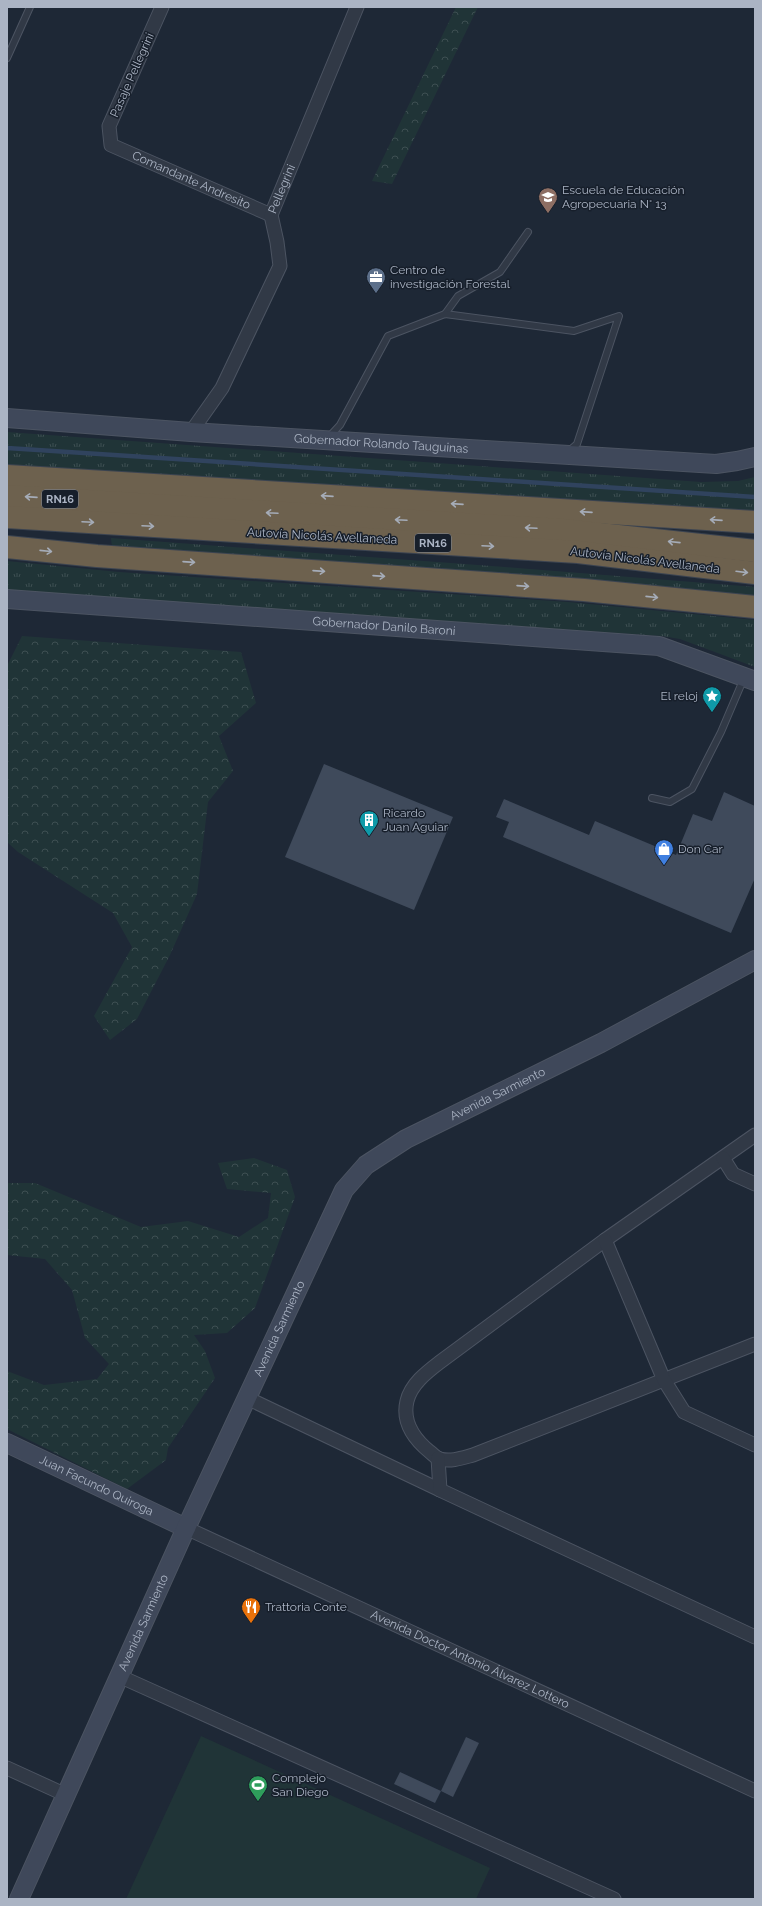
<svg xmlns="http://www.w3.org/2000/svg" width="762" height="1906" font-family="Raleway,sans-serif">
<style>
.grass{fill:url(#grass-tufts)}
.forest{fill:url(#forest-crowns)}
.pitch{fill:#203437}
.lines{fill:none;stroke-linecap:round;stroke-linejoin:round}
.stream{stroke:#30435e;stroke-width:4.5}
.building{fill:#3f4a5b}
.lane-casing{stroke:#4c5462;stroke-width:8}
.street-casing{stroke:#4c5462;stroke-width:15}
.secondary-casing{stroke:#4c5462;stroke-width:20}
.highway-casing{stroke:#3c4451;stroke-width:24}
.lane{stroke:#313946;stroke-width:6}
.street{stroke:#313946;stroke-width:13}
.secondary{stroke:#3f485a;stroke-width:18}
.highway{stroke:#6d614e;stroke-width:22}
.oneway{stroke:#a5acb8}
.labels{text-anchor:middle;stroke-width:3;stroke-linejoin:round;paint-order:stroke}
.shield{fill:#171f2b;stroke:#7f8796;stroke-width:1}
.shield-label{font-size:11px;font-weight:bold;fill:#abb4c4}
.street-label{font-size:12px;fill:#abb4c4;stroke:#171f2b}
.poi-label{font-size:12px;fill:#abb4c4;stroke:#171f2b;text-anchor:start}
</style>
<defs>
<pattern id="grass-tufts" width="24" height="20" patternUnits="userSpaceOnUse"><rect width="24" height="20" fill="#203437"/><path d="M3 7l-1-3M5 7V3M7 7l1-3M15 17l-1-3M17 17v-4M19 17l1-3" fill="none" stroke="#3e4f52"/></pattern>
<pattern id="forest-crowns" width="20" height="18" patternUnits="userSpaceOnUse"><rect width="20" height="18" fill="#203437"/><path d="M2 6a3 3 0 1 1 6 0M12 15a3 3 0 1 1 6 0" fill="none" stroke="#3e4f52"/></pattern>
</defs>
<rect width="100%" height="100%" fill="#1e2836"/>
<!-- grass -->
<g class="grass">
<path d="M7,432l694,50 37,-1 17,-4v37l-748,-48z"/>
<path d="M111,538l394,29 250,20v11l-643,-51z"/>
<path d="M7,561l112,11 449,30 187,18v47l-75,-28 -18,-3 -655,-45z"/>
</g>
<!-- forest -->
<g class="forest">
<path d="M456,7h22l-86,177 -20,-3z"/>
<path d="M22,636l219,16 15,51 -37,33 14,35 -25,31 -11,92 -27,61 -33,64 -27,21 -16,-24 38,-69 -19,-34 -95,-61 -11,-10v-176z"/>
<path d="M254,1158l33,12 8,27 -40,111 -28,25 -33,2 11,16 10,27 -47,70 -2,12 -39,29 -120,-60v-58l37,14 53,-6 12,-15 -24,-26 -13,-48 -27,-31 -38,-4v-72h28l106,44 47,-6 51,16 29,-19 3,-25 -44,-4 -9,-26z"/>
</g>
<!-- pitch -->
<path class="pitch" d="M201,1736l289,132 -14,31h-350z"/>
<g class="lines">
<!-- stream -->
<path class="stream" d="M7,448l748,49"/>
</g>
<!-- building -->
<g class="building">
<path d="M324,764l129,53 -39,93 -129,-53z"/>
<path d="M724,792l31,14v72l-24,55 -228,-96 6,-15 -13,-5 8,-18 85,36 6,-14 81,34 17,-41 19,7z"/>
<path d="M466,1737l13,6 -26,54 -12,-6z"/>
<path d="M400,1772l41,19 -6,12 -41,-19z"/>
</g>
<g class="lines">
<!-- lane casing -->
<g class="lane-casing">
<g id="lane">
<path d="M7,58l23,-51"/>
<path d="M445,314l13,-18 42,-24 28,-40"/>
<path d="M328,438l12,-13 48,-89 57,-22 129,17 45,-15 -42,128 -8,7"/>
<path d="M652,798l18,4 22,-13 29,-57 23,-54"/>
</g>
</g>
<!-- street casing -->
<g class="street-casing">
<g id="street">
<path id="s1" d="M162,7l-53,119 2,19 160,70"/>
<path id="s2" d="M191,432l31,-44 58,-122 -3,-24 -6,-27 86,-208"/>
<path d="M755,1135l-150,105 -165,122c-13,10 -29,22 -33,39 -5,21 7,38 23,51 3,2 6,6 10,7 11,3 22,-1 33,-4l282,-111"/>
<path d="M723,1158l10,16 22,10"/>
<path d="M605,1240l59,140 20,32 71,33"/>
<path d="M247,1398l193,92"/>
<path d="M438,1458l2,32 315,147"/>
<path id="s3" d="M186,1528l569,263"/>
<path d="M119,1676l495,223"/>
<path d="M7,1768l59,27"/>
</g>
</g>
<!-- secondary casing -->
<g class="secondary-casing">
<g id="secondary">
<path id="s4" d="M7,418l184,14 525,32 21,-3 18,-4"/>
<path id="s5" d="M7,599l652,47 96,35"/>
<path id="s6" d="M7,1443l179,85"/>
<path id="s7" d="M19,1899l167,-371 158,-338 22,-25 40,-26 195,-96 154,-83"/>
</g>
</g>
<!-- highway casing -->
<g class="highway-casing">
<g id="highway">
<path d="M7,476l748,46"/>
<path d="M7,496l556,34 192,21"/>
<path d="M7,517l571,35 177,21"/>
<path d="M7,547l90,9 487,34 171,17"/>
</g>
</g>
<!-- lane -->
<use href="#lane" class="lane"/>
<!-- street -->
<use href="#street" class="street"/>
<!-- secondary -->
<use href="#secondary" class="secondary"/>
<!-- highway -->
<use href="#highway" class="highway"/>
</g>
<!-- one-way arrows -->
<defs><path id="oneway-shaft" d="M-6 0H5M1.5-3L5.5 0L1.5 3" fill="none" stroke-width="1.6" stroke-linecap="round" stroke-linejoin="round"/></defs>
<g class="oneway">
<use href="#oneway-shaft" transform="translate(327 496) rotate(-176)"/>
<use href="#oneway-shaft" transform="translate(31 497) rotate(-176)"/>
<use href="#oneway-shaft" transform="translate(457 504) rotate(-176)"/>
<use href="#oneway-shaft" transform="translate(586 512) rotate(-176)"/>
<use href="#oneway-shaft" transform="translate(272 513) rotate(-177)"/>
<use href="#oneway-shaft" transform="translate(401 520) rotate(-177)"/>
<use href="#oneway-shaft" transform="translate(716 520) rotate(-176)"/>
<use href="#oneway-shaft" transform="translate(88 522) rotate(3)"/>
<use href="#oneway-shaft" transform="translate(148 526) rotate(3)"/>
<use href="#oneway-shaft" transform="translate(531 528) rotate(-177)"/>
<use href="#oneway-shaft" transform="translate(674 542) rotate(-174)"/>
<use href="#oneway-shaft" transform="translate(488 546) rotate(3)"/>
<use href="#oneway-shaft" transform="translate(46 551) rotate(6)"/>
<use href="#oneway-shaft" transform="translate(189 562) rotate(4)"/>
<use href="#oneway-shaft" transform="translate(319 571) rotate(4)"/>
<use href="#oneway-shaft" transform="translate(742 572) rotate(7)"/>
<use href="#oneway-shaft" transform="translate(379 576) rotate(4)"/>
<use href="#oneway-shaft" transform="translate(523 586) rotate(4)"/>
<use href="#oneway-shaft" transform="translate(652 597) rotate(6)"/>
</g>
<!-- icons -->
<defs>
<g id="school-pin" transform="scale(1)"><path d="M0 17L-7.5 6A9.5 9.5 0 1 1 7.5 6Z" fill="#8d6e63" stroke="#171f2b"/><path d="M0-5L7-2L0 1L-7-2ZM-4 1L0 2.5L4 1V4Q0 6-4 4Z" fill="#fff"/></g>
<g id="office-pin" transform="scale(1)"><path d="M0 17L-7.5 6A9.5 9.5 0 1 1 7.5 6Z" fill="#5c6f8a" stroke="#171f2b"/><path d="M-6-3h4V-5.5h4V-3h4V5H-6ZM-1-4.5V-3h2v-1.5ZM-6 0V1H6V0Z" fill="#fff"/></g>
<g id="sight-pin" transform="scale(1)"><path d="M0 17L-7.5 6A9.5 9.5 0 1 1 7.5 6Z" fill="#0f9aa8" stroke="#171f2b"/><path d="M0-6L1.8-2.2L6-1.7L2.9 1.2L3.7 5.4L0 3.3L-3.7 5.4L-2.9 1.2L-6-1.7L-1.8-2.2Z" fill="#fff"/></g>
<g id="building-pin" transform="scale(1)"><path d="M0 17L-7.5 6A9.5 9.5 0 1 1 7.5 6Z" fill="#0f9aa8" stroke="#171f2b"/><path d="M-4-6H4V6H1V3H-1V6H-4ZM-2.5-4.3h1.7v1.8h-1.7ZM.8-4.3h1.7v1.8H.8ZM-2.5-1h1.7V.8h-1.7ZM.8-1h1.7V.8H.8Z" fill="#fff"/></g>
<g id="shop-pin" transform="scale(1)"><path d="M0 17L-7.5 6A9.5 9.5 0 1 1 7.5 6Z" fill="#3f7fe0" stroke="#171f2b"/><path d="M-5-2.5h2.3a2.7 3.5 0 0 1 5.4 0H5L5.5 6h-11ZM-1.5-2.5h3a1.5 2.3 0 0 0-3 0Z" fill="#fff"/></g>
<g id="restaurant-pin" transform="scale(1)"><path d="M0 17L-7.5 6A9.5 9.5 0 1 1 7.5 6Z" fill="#e8710a" stroke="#171f2b"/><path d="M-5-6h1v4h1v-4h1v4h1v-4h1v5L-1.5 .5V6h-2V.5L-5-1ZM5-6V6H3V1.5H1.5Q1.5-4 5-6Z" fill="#fff"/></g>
<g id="stadium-pin" transform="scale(1)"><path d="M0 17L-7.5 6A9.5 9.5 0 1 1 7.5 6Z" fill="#2e9e5b" stroke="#171f2b"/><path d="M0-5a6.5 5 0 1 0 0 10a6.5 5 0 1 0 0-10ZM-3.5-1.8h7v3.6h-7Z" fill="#fff"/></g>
</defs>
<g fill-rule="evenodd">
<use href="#school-pin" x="548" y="197"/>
<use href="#office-pin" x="376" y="277"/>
<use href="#sight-pin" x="712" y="696"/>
<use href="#building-pin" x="369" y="820"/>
<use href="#shop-pin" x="664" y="849"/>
<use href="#restaurant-pin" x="251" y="1607"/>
<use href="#stadium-pin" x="258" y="1785"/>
</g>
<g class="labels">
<!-- shield labels -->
<g class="shield">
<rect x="42" y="490" width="36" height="18" rx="3"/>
<rect x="415" y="534" width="36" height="18" rx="3"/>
</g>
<g class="shield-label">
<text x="60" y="503">RN16</text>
<text x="433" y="547">RN16</text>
</g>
<!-- street labels -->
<g class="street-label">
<text transform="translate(132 75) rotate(-66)" y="4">Pasaje Pellegrini</text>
<text dy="4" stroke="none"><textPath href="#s1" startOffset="237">Comandante Andresito</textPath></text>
<text dy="4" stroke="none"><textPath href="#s2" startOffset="269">Pellegrini</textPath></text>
<text dy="4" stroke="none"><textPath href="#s4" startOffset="375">Gobernador Rolando Tauguinas</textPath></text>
<text transform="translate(322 536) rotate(3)" y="4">Autovía Nicolás Avellaneda</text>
<text transform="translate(645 560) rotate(7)" y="4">Autovía Nicolás Avellaneda</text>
<text dy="4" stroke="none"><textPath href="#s5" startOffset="378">Gobernador Danilo Baroni</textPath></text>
<text dy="4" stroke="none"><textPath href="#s7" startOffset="963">Avenida Sarmiento</textPath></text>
<text dy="4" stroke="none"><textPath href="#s7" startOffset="627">Avenida Sarmiento</textPath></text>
<text dy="4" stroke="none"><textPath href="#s6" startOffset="99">Juan Facundo Quiroga</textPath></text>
<text dy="4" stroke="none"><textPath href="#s7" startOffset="303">Avenida Sarmiento</textPath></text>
<text dy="4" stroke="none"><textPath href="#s3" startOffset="313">Avenida Doctor Antonio Álvarez Lottero</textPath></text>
</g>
<!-- poi labels -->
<g class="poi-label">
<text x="562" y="194">Escuela de Educación<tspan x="562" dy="14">Agropecuaria N° 13</tspan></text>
<text x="390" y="274">Centro de<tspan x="390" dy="14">investigación Forestal</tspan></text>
<text x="698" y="700" text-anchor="end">El reloj</text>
<text x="383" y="817">Ricardo<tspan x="383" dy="14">Juan Aguiar</tspan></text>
<text x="678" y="853">Don Car</text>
<text x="265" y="1611">Trattoria Conte</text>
<text x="272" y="1782">Complejo<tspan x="272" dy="14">San Diego</tspan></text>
</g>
</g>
<!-- border -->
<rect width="762" height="1906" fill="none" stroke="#abb4c4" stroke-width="16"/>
</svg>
